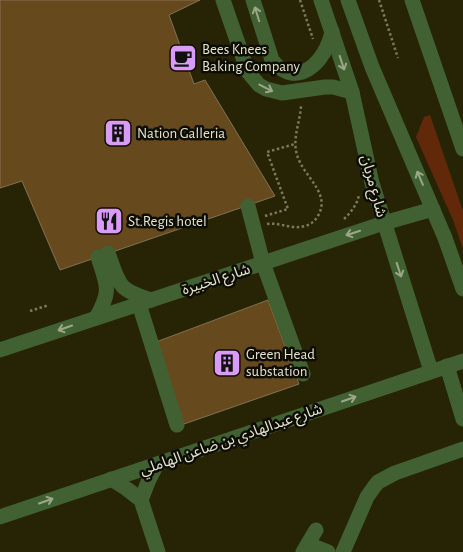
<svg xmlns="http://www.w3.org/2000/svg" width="463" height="552" font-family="'Alegreya Sans','Noto Sans Arabic',sans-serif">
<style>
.green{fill:#612909}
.building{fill:#66491c;stroke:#857155}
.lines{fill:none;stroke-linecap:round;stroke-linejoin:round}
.path{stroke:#7a785f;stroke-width:2.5;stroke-dasharray:2.5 2.5;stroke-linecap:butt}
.minor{stroke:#416132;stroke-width:15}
.oneway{stroke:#9aa889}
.labels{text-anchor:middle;stroke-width:5;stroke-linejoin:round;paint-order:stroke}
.poi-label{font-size:15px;fill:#e2e2d0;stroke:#0e0d03;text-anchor:start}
.street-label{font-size:15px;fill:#e2e2d0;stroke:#0e0d03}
</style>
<rect width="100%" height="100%" fill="#262405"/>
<!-- green -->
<path class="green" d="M430,115l33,96v38l-10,-29 -37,-83 8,-20z"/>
<!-- building -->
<g class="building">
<path d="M0,0h200l-31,15 25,69 11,-4 70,116 -215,74 -38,-89 -22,7z"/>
<path d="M268,300l31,84 -115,40 -28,-82z"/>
</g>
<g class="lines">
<!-- path -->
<g class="path">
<path d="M300,0l13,39"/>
<path d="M379,0l19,58"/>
<path d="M265,216l23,-7 -21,-57 28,-8"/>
<path d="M344,219c7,-7 13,-14 15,-24"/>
<path d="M267,224c13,-2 25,6 38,2 7,-2 11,-6 14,-12 11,-22 -16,-38 -22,-59 -5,-17 3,-32 4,-49"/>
<path d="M30,311l19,-6"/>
</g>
<!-- minor -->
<g class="minor">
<path d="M223,0l25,72 11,13 7,4 16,4 43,-6h8l19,5"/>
<path d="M253,0l19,60c25,32 55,0 60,-29"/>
<path d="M321,0l31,92 20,91 59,188"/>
<path d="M348,0l24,67 73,171 18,51"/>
<path d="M412,0l51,149"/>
<path d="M248,206l15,57 40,111"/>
<path d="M108,253c12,33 9,36 43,47"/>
<path d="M139,304l38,121"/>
<path d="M96,318c16,-28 11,-32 2,-61"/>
<path d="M0,350l384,-127 49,-14"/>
<path d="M447,366l16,53"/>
<path d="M111,479l16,10 14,11 17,52"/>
<path d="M141,500l7,-18 9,-18"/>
<path d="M0,517l463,-156"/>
<path d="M308,544l20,8"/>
<path d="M303,552l13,-22"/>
<path d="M343,552l24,-55 7,-10 4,-5 17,-9 68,-24"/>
</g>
</g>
<!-- one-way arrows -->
<defs><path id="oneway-shaft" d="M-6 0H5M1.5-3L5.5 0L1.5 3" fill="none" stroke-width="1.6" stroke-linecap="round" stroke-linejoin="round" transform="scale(1.25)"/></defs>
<g class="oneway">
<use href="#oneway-shaft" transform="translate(257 14) rotate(-107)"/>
<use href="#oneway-shaft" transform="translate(342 63) rotate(72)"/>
<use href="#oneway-shaft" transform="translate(266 88) rotate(27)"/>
<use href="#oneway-shaft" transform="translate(420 178) rotate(-113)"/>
<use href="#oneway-shaft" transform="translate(353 233) rotate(162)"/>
<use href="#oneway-shaft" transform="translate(399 270) rotate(72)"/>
<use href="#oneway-shaft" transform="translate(65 328) rotate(161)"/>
<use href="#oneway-shaft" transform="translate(349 399) rotate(-19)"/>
<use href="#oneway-shaft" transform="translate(46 501) rotate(-19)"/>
</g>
<!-- icons -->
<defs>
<g id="cafe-square" transform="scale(1.4375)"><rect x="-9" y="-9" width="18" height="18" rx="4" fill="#da9af7" stroke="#0e0d03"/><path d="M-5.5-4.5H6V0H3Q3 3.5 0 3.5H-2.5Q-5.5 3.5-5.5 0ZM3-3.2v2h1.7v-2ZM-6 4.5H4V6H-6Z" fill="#111"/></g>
<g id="building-square" transform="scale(1.4375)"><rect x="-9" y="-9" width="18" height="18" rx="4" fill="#da9af7" stroke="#0e0d03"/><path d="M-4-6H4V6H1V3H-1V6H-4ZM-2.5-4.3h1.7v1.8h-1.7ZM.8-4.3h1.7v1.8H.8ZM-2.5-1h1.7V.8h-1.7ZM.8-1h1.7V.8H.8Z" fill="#111"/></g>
<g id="restaurant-square" transform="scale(1.4375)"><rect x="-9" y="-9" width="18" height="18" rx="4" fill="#da9af7" stroke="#0e0d03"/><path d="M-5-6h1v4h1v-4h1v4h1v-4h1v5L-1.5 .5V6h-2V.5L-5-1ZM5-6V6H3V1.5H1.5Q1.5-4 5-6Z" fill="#111"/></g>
</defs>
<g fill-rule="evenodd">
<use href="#cafe-square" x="183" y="58"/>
<use href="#building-square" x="118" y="133"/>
<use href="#restaurant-square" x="109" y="221"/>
<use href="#building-square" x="227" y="363"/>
</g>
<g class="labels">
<!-- poi labels -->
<g class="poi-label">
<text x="202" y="54">Bees Knees<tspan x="202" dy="17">Baking Company</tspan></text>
<text x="137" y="138">Nation Galleria</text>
<text x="128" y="226">St.Regis hotel</text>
<text x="246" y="359">Green Head<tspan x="246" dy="17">substation</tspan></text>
</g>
<!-- street labels -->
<g class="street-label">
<text transform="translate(374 186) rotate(75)" y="5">شارع مربان</text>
<text transform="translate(216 279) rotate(-18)" y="5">شارع الخبيرة</text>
<text transform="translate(231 439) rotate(-19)" y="5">شارع عبدالهادي بن ضاعن الهاملي</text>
</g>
</g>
</svg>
